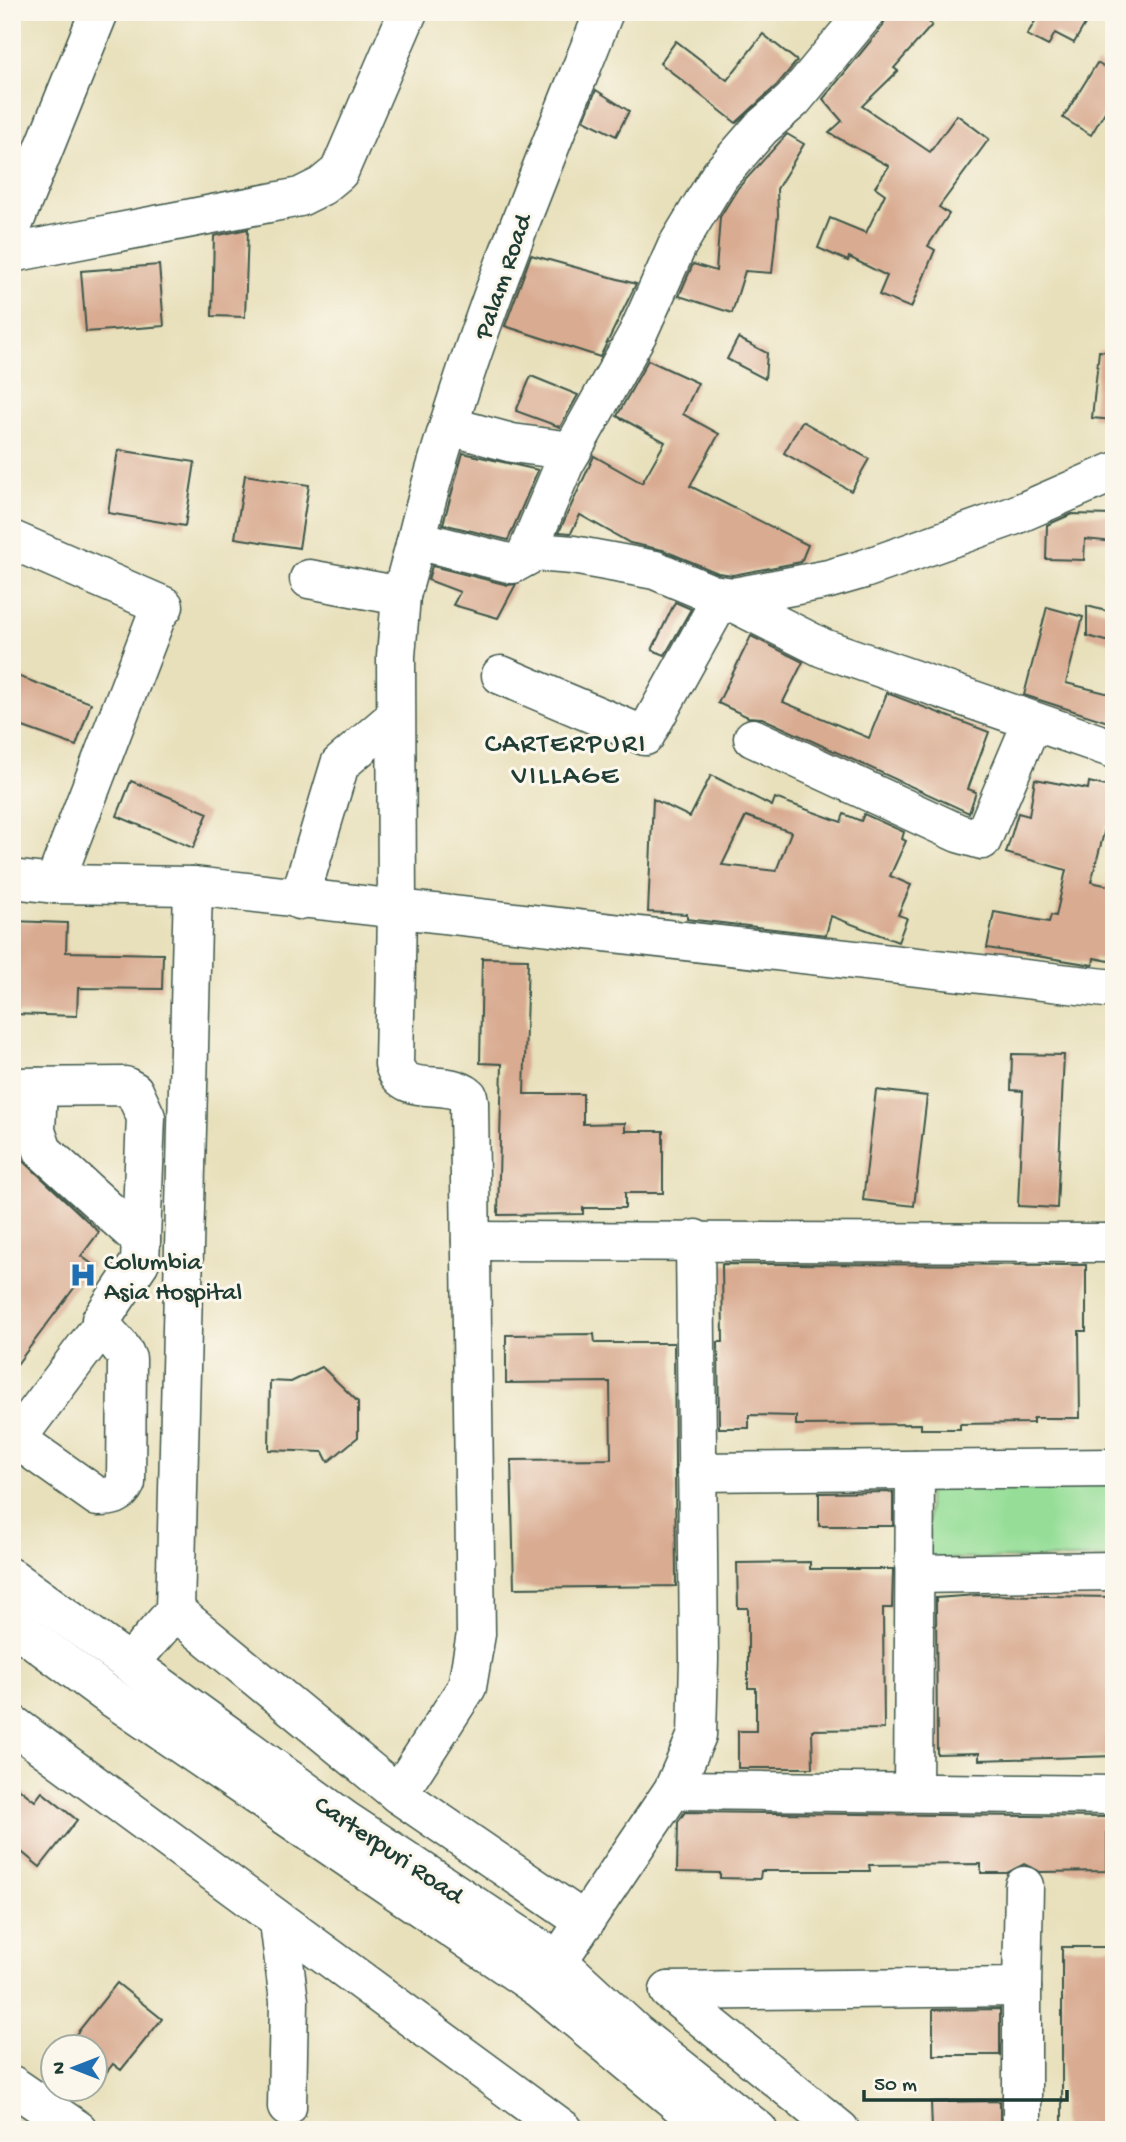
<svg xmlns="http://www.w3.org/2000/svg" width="1126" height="2142" font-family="'Gochi Hand',sans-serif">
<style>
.green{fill:#96de98;stroke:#5a8e66;stroke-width:2}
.building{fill:#d9ac92;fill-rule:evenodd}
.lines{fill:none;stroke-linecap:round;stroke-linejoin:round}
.minor-casing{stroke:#3d5548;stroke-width:41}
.major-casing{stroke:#3d5548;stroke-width:41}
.minor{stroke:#fff;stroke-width:38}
.major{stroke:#fff;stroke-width:38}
.labels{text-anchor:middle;stroke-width:6;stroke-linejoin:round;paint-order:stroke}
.street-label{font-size:26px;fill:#1f3d34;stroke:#fbf7ec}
.poi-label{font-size:26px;fill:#1f3d34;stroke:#fbf7ec;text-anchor:start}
.neighbourhood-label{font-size:28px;letter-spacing:2px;fill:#1f3d34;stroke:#fbf7ec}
</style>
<rect width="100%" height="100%" fill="#fbf7ec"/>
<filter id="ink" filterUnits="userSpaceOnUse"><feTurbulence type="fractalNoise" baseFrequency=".0143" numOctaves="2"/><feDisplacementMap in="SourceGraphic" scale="14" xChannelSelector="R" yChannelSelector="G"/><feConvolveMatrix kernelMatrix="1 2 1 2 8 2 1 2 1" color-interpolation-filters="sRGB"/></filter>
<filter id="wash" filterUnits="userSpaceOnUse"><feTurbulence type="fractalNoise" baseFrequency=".00686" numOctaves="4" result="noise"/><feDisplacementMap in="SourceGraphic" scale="28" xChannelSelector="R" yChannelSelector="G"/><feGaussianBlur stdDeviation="1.57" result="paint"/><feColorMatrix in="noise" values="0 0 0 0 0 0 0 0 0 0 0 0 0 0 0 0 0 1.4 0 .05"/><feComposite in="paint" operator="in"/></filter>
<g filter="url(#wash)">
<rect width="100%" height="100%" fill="#e8e0bb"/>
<!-- green -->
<path class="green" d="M928,1482h186v76l-186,1z"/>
<g id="blocks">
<!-- building -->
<g class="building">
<path d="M887,12h31l14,13 -38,43 4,3 -36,35 68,46 27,-37 32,24 -50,68 10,7 -21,32 7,4 -24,58 -32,-13 8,-19 -38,-19 -1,4 -30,-13 12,-30 36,15 19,-39 -10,-7 14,-21 -60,-33 13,-12 -19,-22 60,-73z"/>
<path d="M1020,12h72l-18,31 -19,-10 -7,13 -21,-11 8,-14z"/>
<path d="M763,34l34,27 -20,24 -41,38 -76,-60 16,-22 51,39z"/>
<path d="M1097,63l17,10v24l-23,38 -28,-17z"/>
<path d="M596,90l33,21 -13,25 -32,-16z"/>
<path d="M787,134l17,10 -27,45 1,26 -6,58 -27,-2 -13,42 -53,-17 14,-32 23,7 4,-54 18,-29z"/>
<path d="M248,229l-3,88 -33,-1 2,-80z"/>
<path d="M531,255l105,29 -36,73 -95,-31z"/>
<path d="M159,265l5,61 -78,6 -5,-61z"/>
<path d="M738,338l29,15 -2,26 -38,-20z"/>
<path d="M1099,351l15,1v68l-22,-2z"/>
<path d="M648,360l50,23 -15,31 36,20 -29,52 118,59 -7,17 -68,13 -15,-2 -55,-23 -33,-7 -50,-28 -9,18 -12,-1 35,-76 48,27 23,-41 -48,-26z"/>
<path d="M531,376l47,19 -18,32 -44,-16z"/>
<path d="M802,421l67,38 -18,32 -67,-38z"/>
<path d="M118,450l77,12 -10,64 -77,-13z"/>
<path d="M463,453l75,17 -30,70 -65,-16z"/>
<path d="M245,475l64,10 -10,63 -64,-10z"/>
<path d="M1072,514l42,1v27l-29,-3 -1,21 -38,-1 1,-34z"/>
<path d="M432,566l76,19 8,-1 -18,34 -45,-13 7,-13 -32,-12z"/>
<path d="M675,602l16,7 -26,46 -13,-5z"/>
<path d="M1087,606l27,7v30l-27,-7z"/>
<path d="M1047,607l36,10 -17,66 48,12v29l-90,-29z"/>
<path d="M751,636l52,26 -20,40 86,36 18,-45 102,39 -21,57 8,3 -7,21 -207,-95 -14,-1 -30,-14z"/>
<path d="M12,674l79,29 -15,43 -64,-23z"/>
<path d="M711,775l61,31 3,-8 66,24 3,-8 17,7 3,-7 40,18 -2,7 4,2 -16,35 21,9 -13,30 9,3 -9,24 -67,-26 -5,19 -139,-16v-5l-39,-2 5,-113 37,18zM746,816l45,16 -15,39 -54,-6z"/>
<path d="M1035,779l53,10 1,-7 25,6v39l-8,-2 -15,57 23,5v75l-20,-4 -1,7 -106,-17 7,-36 55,10 2,-7 5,1 10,-46 -60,-17 12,-40 11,3z"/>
<path d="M131,781l77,32 -15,35 -76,-32z"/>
<path d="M12,921l55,2 -1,29 97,2 -1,35 -84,-1 -1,28 -65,-2z"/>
<path d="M482,958l46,1 -4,135h59v30l42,-1v8h38v62h-38v15h-42v6l-85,1 4,-151 -22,-1z"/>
<path d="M1012,1054l52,1 -7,153 -39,-2 5,-115 -12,-1z"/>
<path d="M876,1090l51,6 -13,110 -51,-6z"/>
<path d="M12,1150l87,82 -18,24 11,8 -80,107z"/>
<path d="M722,1264l364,1v66h-7l1,87h-47v5l-73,1v5h-39v-5l-125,1v-9l-47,-1v13h-30l-1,-86h5z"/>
<path d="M594,1334l1,9h79l2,243 -162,2 -3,-128 100,-1 -1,-77 -104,1v-48z"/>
<path d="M322,1367l36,35v35l-30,25 -5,-10 -54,-2 1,-69 21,1z"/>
<path d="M893,1492v34h-74v-33z"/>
<path d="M810,1562v7h83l-1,39h-9l1,121 -72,1 1,38h-75v-37h18v-43h-8v-80h-10l-1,-45z"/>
<path d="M977,1595l137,2v159l-135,4v-7l-42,1 -1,-156z"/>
<path d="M12,1783l23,18 7,-9 35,28 -37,47 -28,-23z"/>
<path d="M685,1812l422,5v54l-67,1 -16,-8 -17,9h-26v-9l-112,1 1,6h-109l-1,8 -40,-1v-5l-43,-1 1,-50z"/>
<rect x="1062" y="1947" width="52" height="183"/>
<path d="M117,1983l45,36 -41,51 -8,-6 -19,24v-40h-29z"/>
<path d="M1000,2009v46h-67v-45z"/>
<path d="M1000,2101v29h-68l-1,-28z"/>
</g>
</g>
</g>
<g filter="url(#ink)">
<use href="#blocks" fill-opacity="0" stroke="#3d5548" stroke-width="2"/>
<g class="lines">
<!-- minor casing -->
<g class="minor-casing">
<g id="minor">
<path d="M12,228l87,-216"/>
<path d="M12,253l288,-56 22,-11 17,-14 69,-160"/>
<path d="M449,426l63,17 60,8"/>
<path d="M12,540l152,66 -7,9 -103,269"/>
<path d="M415,545c45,-183 119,-358 189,-533"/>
<path d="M526,555l38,-90 74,-132 39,-87 43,-71 41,-47 32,-28 73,-88"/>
<path d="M309,579l92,17"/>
<path d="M501,675l144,61 77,-139 101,51 291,101"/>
<path d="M753,738l205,95 24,7 50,-118"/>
<path d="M12,879l42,5 139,2 921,103"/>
<path d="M299,900l41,-136 55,-47"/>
<path d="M12,1087l113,-1 9,5 12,26 -6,145 -39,58c3,14 21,23 26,39l-1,124c-6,13 -14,14 -28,14l-86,-61"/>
<path d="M38,1087l-2,44 7,20 98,89"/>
<path d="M471,1241l643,2"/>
<path d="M12,1445l90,-120"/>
<path d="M696,1472l418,-4"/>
<path d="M915,1574l199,-3"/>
<path d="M175,1611l223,183 187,128"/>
<path d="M130,1663l45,-52 18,-725"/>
<path d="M12,1724l552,406"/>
<path d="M673,1790l441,5"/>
<path d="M913,1792l2,-322"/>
<path d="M398,1794l69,-107 9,-53 -7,-532 -1,-6c-23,-19 -65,3 -74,-32l3,-153 -1,-255 5,-60 14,-51 10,-3 88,22 22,-12 38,3 82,15 57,24 22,3 95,-18 35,-10 149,-53 101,-44"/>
<path d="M279,1922l10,79 -2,106"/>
<path d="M558,1961l115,-171 24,-55 2,-76 -4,-420"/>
<path d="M1022,1987l2,-101"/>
<path d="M669,1991l353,-4v143"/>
<path d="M669,1991l171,139"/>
<path d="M12,2085l66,45"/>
</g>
</g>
<!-- major casing -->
<g class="major-casing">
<g id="major">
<path d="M12,1578l333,242 213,141 78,72 122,97"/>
<path d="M12,1624l92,68 435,296 171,142"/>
</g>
</g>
<!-- minor -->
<use href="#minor" class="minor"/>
<!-- major -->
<use href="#major" class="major"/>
</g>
</g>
<!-- icons -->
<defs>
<g id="hospital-bare" transform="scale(2.1)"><path d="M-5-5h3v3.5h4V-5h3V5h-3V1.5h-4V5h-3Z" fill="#1f6fb2" stroke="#fbf7ec" stroke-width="2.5" paint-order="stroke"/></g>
</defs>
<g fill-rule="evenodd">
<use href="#hospital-bare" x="83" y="1275"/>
</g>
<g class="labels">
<!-- street labels -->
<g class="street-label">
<text transform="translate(501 276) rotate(-71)" y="9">Palam Road</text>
<text transform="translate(390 1848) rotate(34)" y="9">Carterpuri Road</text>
</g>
<!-- poi labels -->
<g class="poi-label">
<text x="104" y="1269">Columbia<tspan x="104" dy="30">Asia Hospital</tspan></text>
</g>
<!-- neighbourhood labels -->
<g class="neighbourhood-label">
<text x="566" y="751">CARTERPURI<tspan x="566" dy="32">VILLAGE</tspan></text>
</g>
</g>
<!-- margin -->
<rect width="1126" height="2142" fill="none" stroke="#fbf7ec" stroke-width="42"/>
<!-- north arrow -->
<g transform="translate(74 2068) rotate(270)"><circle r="33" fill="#fbf7ec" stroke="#a3ada2" stroke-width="2"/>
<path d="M0-5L12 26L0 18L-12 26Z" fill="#1f6fb2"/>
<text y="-10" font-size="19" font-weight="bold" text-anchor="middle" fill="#1f3d34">N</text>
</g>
<!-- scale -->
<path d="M864 2090v10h203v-10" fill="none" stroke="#1f3d34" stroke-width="3.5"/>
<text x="874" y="2090" font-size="21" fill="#1f3d34" stroke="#fbf7ec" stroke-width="5" paint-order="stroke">50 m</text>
</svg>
